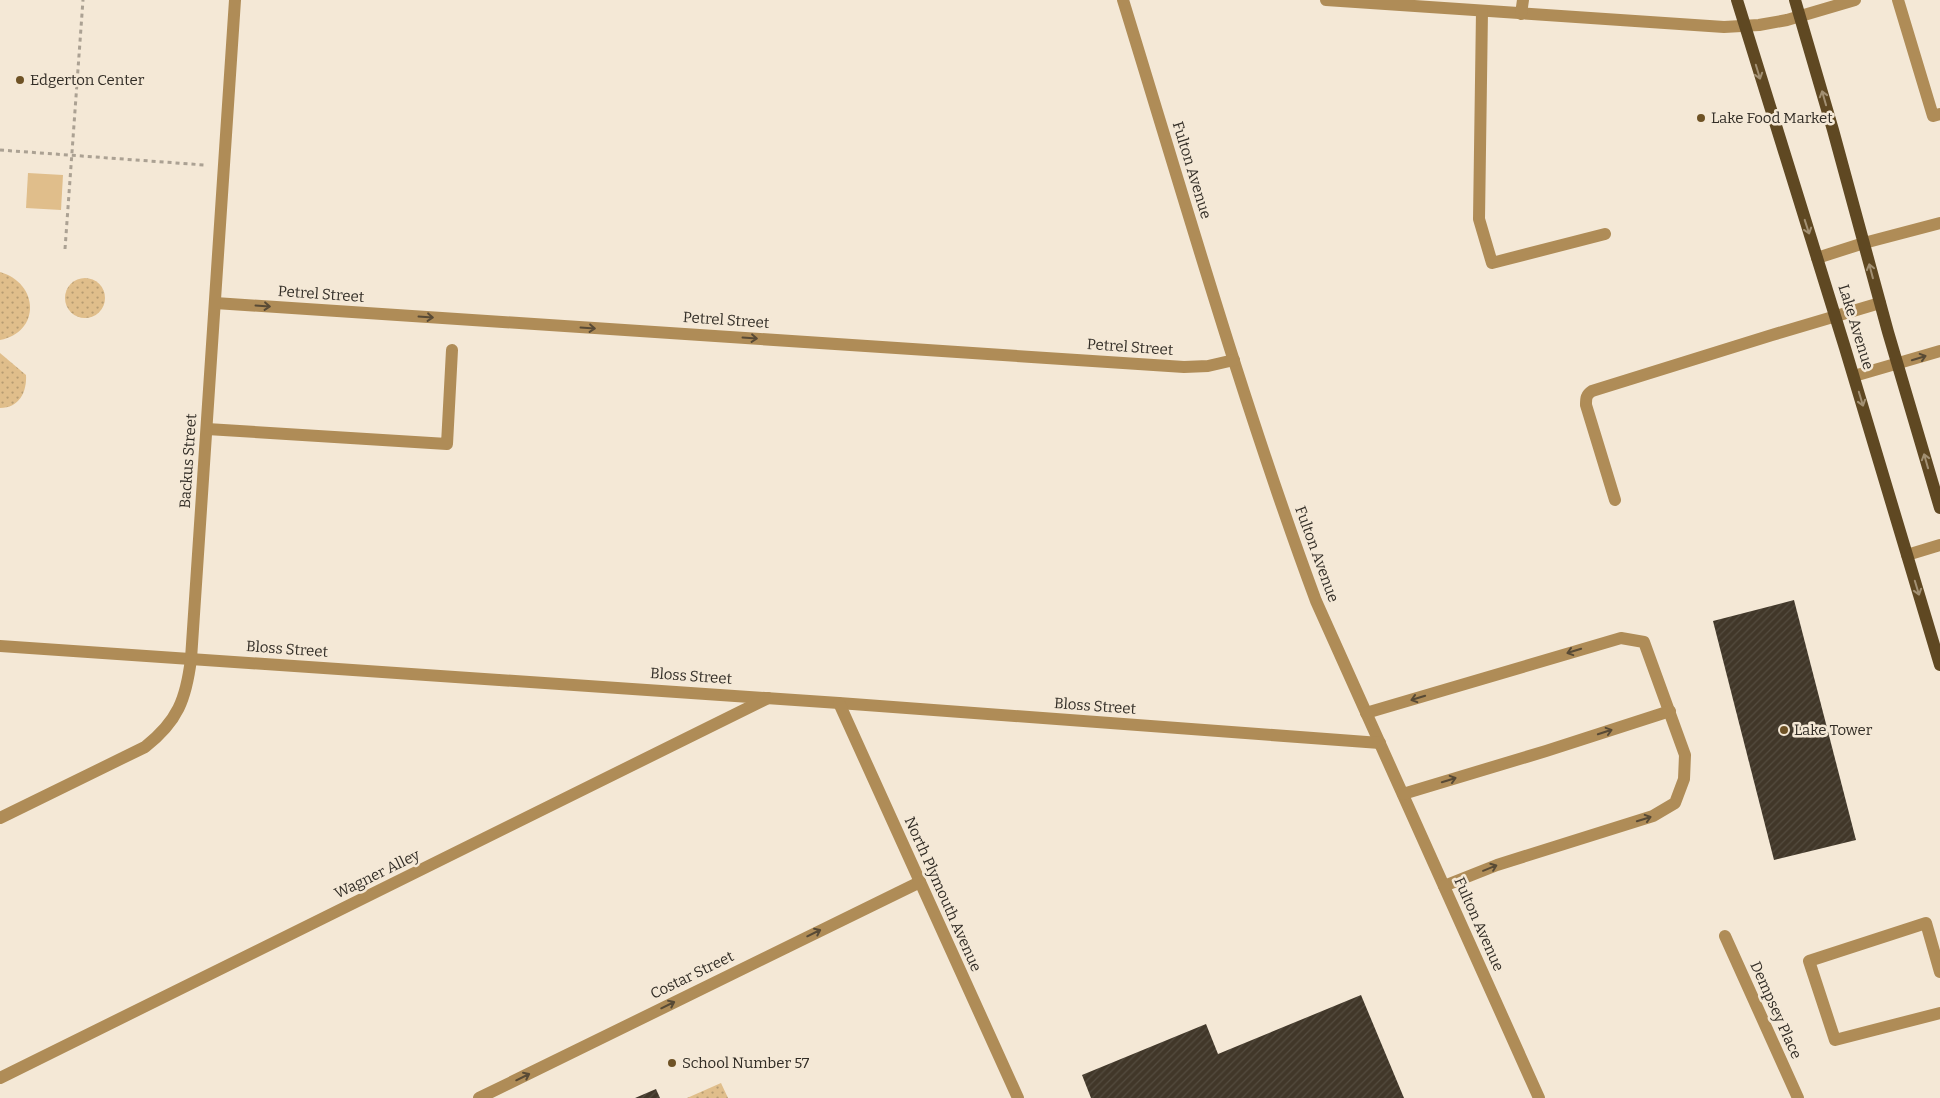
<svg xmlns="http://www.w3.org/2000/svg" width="1940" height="1098" font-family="Bitter,serif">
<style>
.park{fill:url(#park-dots)}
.pitch{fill:#e0be8b}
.building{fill:url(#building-hatch)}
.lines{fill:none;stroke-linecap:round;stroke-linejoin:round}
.path{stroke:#aba193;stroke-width:3;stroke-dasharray:4 4;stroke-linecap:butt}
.minor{stroke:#af8c57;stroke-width:12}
.major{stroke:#5f4822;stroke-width:12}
.oneway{stroke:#a29073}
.oneway2{stroke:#584a35}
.poi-dot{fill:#6e5225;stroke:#f4e8d6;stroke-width:2}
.labels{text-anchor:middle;stroke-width:5;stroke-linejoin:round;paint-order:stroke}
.poi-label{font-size:15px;fill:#322d26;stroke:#f4e8d6;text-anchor:start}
.street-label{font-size:15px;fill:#322d26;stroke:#f4e8d6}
</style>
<defs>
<pattern id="park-dots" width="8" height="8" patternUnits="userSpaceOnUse" patternTransform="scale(1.25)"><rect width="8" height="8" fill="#e0be8b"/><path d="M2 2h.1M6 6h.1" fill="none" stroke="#b69b71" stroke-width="1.8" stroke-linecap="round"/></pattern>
<pattern id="building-hatch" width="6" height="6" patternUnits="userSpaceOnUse" patternTransform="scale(1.25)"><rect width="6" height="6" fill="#413729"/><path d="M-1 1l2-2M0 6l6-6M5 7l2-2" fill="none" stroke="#544c3f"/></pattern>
</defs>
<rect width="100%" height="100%" fill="#f4e8d6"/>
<!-- park -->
<g class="park">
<path d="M0,272c39,11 41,60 0,68z"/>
<circle cx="85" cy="298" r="20"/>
<path d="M0,353l26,22c1,17 -7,33 -26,33z"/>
<path d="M721,1083l7,15h-41z"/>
</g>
<!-- pitch -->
<path class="pitch" d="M28,173l35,2 -2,35 -35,-2z"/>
<!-- building -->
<g class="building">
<path d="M1794,600l62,240 -82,20 -61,-239z"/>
<path d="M1361,995l43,103h-313l-9,-23 124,-51 12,30z"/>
<path d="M656,1089l4,9h-25z"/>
</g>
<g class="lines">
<!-- path -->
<g class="path">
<path d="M0,150l204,15"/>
<path d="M65,249l18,-249"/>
</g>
<!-- minor -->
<g class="minor">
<path d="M1123,0c62,201 120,404 193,601l223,497"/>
<path d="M1326,0l398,27 35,-2 28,-5 68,-20"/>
<path d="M1898,0l35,116 7,-2"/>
<path d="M1482,11l-3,208 13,44 113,-29"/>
<path d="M1521,14l2,-14"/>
<path d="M1817,258l47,-15 76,-20"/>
<path d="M215,303l969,64 24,-1 26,-6"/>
<path d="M1854,376l86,-25"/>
<path d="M207,429l240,15 5,-94"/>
<path d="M1615,500l-29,-95c0,-7 0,-10 6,-14l180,-56 108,-32"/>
<path d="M1907,555l33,-10"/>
<path d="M0,646l839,57 541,40"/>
<path d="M839,703l179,395"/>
<path d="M1366,713l255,-75 23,4 41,113 -1,24 -9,24 -22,13 -156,49 -53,21"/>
<path d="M1403,794l143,-43 124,-40"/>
<path d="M0,818l145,-71c33,-26 41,-48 46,-88l44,-659"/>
<path d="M1725,936l73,162"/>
<path d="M1940,972l-14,-49 -117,38 26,79 105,-27"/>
<path d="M0,1078l768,-380"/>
<path d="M479,1098l441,-216"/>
</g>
<!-- major -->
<g class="major">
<path d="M1737,0l108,348 95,317"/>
<path d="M1795,0l38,130 55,202 52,176"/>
</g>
</g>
<!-- one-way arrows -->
<defs><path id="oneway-shaft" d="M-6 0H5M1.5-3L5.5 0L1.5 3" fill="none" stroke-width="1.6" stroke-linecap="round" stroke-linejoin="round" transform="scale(1.25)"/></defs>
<g class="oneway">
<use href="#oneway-shaft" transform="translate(1758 72) rotate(73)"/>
<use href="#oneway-shaft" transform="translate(1824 98) rotate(-106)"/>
<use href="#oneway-shaft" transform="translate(1807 227) rotate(72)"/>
<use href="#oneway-shaft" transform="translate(1871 271) rotate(-105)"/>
<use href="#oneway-shaft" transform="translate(1861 399) rotate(73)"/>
<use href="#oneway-shaft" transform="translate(1926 461) rotate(-106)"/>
<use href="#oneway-shaft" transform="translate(1917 588) rotate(73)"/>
</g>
<g class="oneway2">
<use href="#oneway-shaft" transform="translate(263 306) rotate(4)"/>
<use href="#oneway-shaft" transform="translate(426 317) rotate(4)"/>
<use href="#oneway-shaft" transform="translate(588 328) rotate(4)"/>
<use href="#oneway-shaft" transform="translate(750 338) rotate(4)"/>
<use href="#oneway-shaft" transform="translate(1919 358) rotate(-17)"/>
<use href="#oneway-shaft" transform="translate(1574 651) rotate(163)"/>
<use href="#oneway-shaft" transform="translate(1418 698) rotate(163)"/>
<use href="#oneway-shaft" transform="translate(1605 732) rotate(-18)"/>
<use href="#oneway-shaft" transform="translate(1449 780) rotate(-17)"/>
<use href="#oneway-shaft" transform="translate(1644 819) rotate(-17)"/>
<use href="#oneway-shaft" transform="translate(1490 868) rotate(-22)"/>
<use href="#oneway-shaft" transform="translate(814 933) rotate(-26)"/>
<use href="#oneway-shaft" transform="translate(668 1005) rotate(-26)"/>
<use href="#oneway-shaft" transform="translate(523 1077) rotate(-26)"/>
</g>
<!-- markers -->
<g class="poi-dot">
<circle cx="20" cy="80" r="5"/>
<circle cx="1701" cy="118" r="5"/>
<circle cx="1784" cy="730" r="5"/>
<circle cx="672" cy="1063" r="5"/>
</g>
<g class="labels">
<!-- poi labels -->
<g class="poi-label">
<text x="30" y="85">Edgerton Center</text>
<text x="1711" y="123">Lake Food Market</text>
<text x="1794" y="735">Lake Tower</text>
<text x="682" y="1068">School Number 57</text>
</g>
<!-- street labels -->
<g class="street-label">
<text transform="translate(1192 170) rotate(73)" y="5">Fulton Avenue</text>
<text transform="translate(321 294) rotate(4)" y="5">Petrel Street</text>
<text transform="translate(726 320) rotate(4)" y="5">Petrel Street</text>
<text transform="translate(1856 327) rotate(73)" y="5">Lake Avenue</text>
<text transform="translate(1130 347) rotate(4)" y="5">Petrel Street</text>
<text transform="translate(188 461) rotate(-86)" y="5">Backus Street</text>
<text transform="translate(1317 554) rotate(70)" y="5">Fulton Avenue</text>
<text transform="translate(287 649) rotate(4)" y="5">Bloss Street</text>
<text transform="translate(691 676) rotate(4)" y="5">Bloss Street</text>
<text transform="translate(1095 706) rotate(4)" y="5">Bloss Street</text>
<text transform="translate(377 874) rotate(-26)" y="5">Wagner Alley</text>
<text transform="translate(943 894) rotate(66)" y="5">North Plymouth Avenue</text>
<text transform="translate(1479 924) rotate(66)" y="5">Fulton Avenue</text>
<text transform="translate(692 975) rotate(-26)" y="5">Costar Street</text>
<text transform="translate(1776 1010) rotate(66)" y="5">Dempsey Place</text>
</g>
</g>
</svg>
